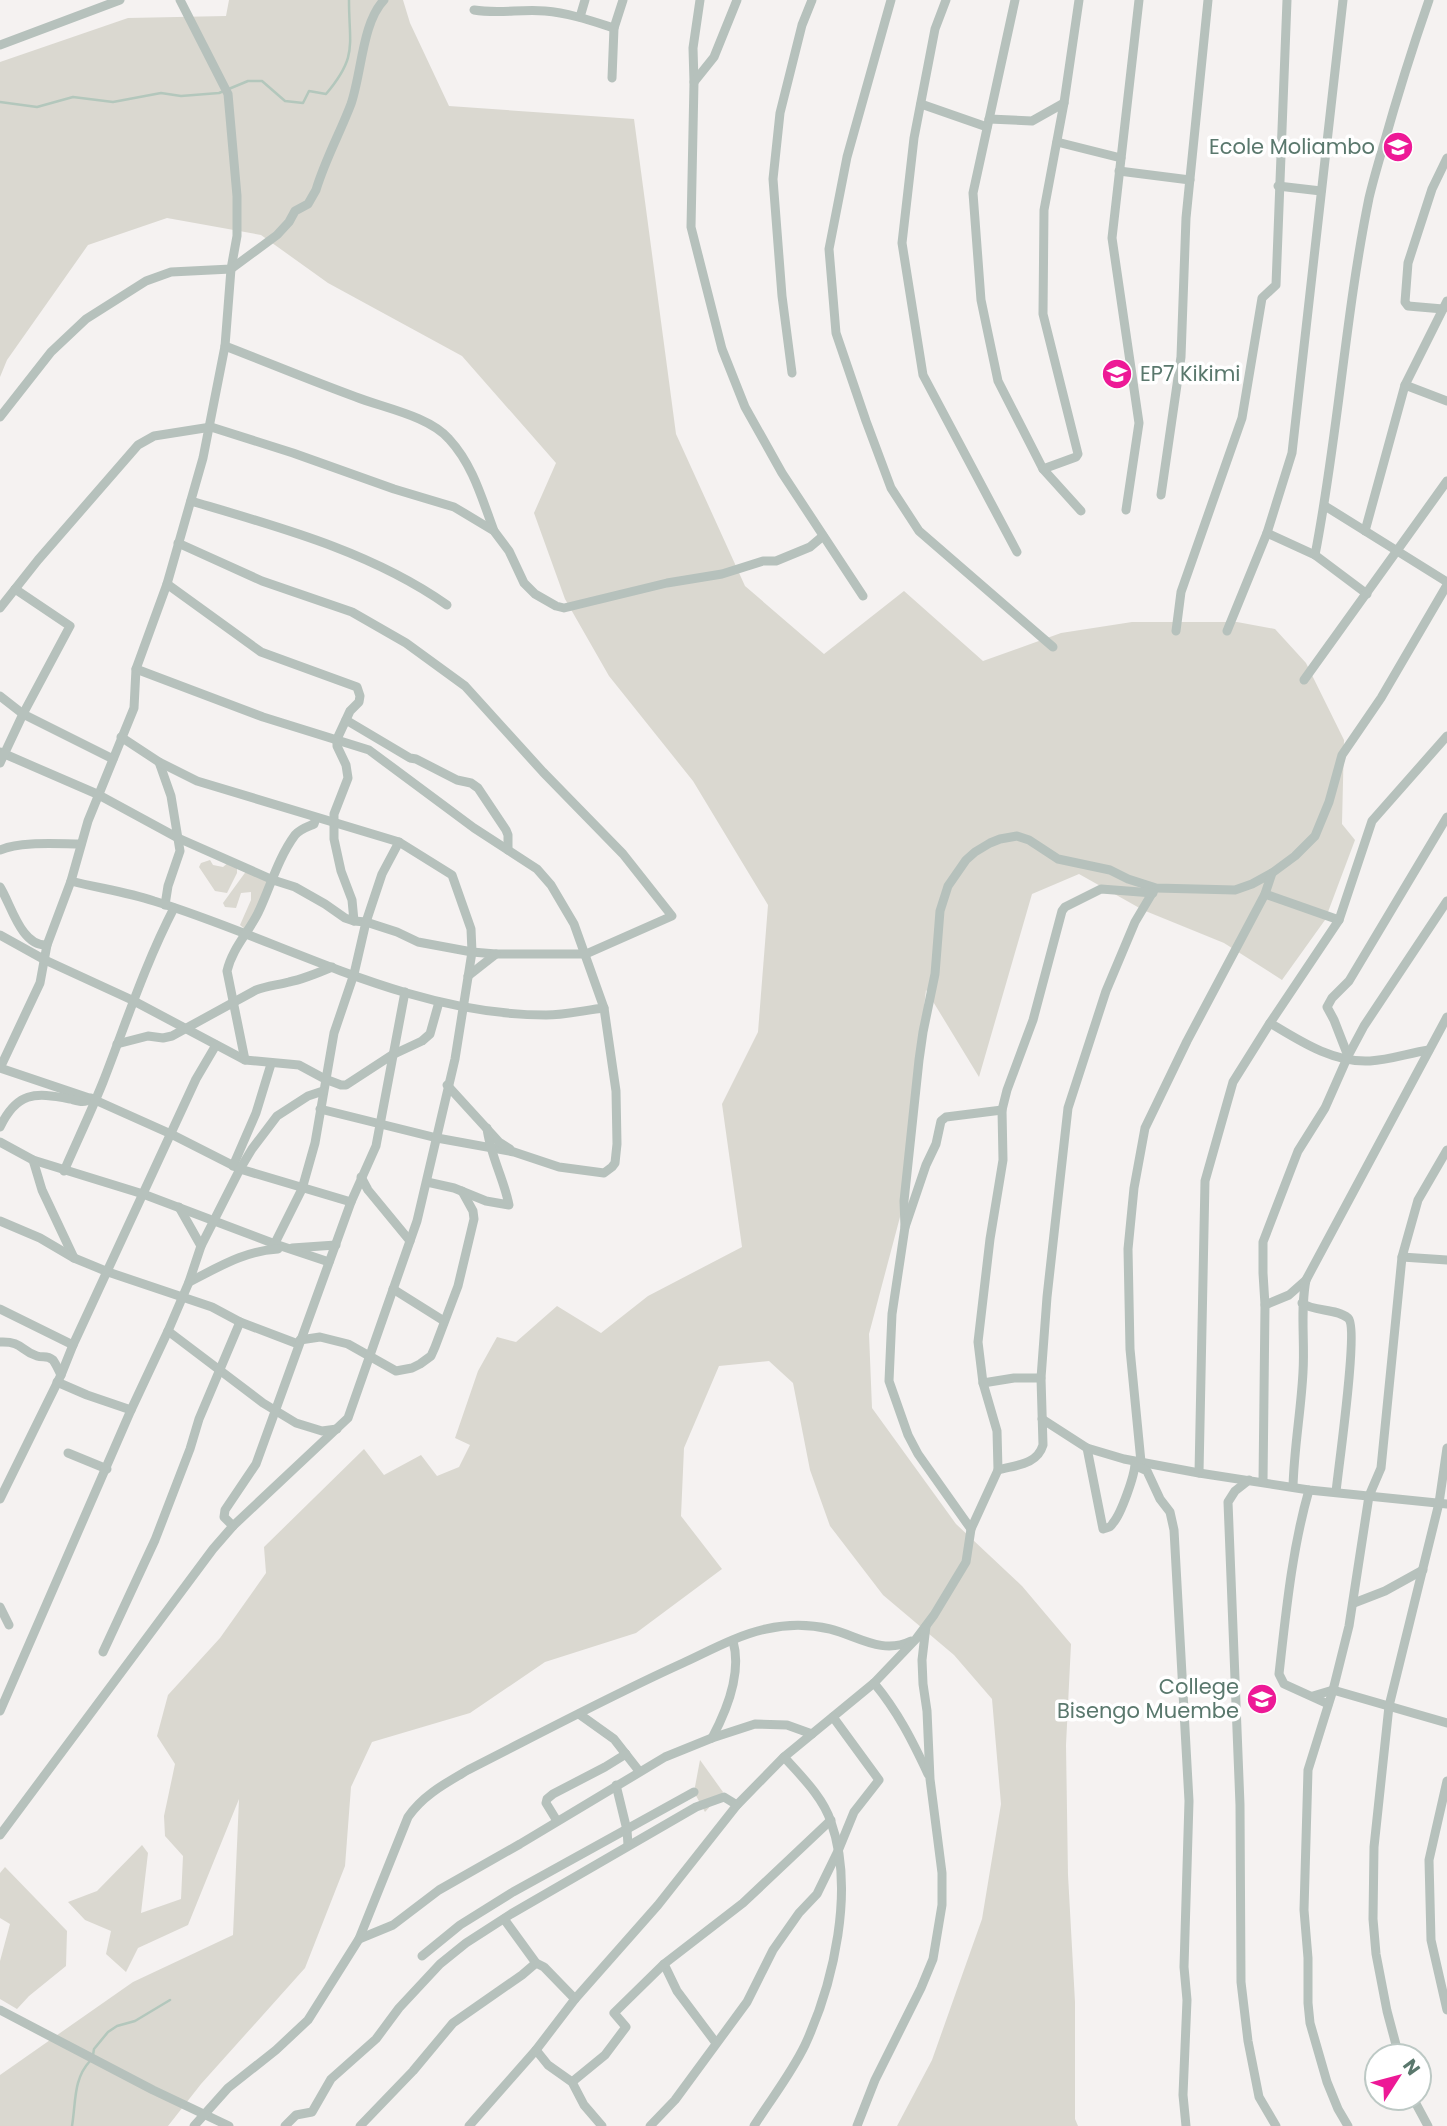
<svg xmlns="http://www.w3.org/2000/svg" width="1447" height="2126" font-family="Poppins,sans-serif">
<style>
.green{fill:#dad8d0}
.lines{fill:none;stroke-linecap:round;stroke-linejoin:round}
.stream{stroke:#b3c7bc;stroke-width:2.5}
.minor{stroke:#b6c1bc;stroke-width:9}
.labels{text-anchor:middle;stroke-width:7;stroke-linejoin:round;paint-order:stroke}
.poi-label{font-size:21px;fill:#5a786d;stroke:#fff;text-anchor:end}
</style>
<rect width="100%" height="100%" fill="#f5f2f1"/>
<!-- green -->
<g class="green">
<path d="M229,0h174l7,23 39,83 185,13 42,315 69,152 79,68 80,-63 79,70 78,-28 71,-11h105l38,7 31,34 38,77 -2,84 13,16 -30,80 -43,60 -58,-37 -81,-33 -64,-36 -47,20 -53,183 -53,-87 -26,227 -31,117 3,74 84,116 66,62 49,58 -5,101 2,130 7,127v117l3,7h-181l35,-66 50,-141 19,-115 -9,-105 -38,-44 -71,-60 -53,-69 -20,-56 -17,-87 -24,-22 -50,5 -35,82 -3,68 41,53 -86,64 -91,29 -75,51 -98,29 -21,45 -6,79 -40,102 -104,116 -33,42h-168v-51l133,-93 100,-47 6,-136 -51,126 -50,23 -12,24 -20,-18 5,-23 -26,-11 -17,-18 29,-11 45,-46 6,8 -7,60 40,-14 2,-43 -18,-20 -1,-20 11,-52 -18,-28 11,-41 52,-57 46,-65 -2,-26 100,-98 20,26 37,-20 16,21 22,-9 11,-22 -15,-7 23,-67 19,-34 19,5 41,-36 44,27 47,-37 94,-49 -20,-143 36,-72 10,-127 -75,-124 -84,-105 -44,-77 -31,-86 22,-50 -94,-107 -134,-73 -67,-48 -94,-17 -79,27 -81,115 -7,17v-315l128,-44 98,-2z"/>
<path d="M210,860l3,5 10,2 6,-5 8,5v6l-10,20 -12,-2 -16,-24 2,-4z"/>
<path d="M247,870l22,11 -23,49 -6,-5 11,-25v-8l-10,1 -5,15 -11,-1 -2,-4z"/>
<path d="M700,1760l23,32 -18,20 -11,-20z"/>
<path d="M5,1867l62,64 -1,35 -37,30 -12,13 -17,-10v-38l10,-37 -10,-6v-45z"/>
</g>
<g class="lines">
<!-- stream -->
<g class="stream">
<path d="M0,102l37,5 36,-10 40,5 48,-9 20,3 38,-3 29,-12h14l23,20 18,2 6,-12 17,3c32,-38 23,-48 23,-94"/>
<path d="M93,2055l1,-6 14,-17 9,-6 18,-5 35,-21"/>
<path d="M72,2126c4,-23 1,-47 18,-65"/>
</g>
<!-- minor -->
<g class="minor">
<path d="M180,0l48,94 9,102v40l-6,33 -6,77 -22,112 -36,126 -31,85 -2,39 -46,113 -17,60 -24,64 -7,38 -40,85 95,32 76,34 69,35 111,33"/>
<path d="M700,0l-7,48 1,34 -3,145 31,122 23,58 37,66 81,123"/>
<path d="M891,0l-44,157 -18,92 7,84 30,88 25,67 28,43 134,116"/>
<path d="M946,0l-11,29 -21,109 -12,105 21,132 94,177"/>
<path d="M1015,0l-42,193 8,107 17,81 45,88 38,42"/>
<path d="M474,10c24,4 47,-1 71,1 24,2 47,10 69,17"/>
<path d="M580,17l5,-17"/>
<path d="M0,45l120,-45"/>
<path d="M612,78l2,-50 9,-28"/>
<path d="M694,82l20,-25 23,-57"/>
<path d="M921,104l66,23"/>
<path d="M989,119l43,2 32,-18"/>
<path d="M1057,142l64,16"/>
<path d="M1119,171l71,9"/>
<path d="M1278,186l43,5"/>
<path d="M1443,309l-35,-3 -3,-4 3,-39 24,-74 15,-31"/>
<path d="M225,346c44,17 87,35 131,51 28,11 73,19 93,42 24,26 33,60 45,92"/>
<path d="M792,373l-10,-77 -9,-117 7,-66 22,-88 10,-25"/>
<path d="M1405,385l42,16"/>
<path d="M0,417l51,-65 35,-33 60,-38 25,-9 60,-3 46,-34 12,-13 6,-11 13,-7 8,-14c9,-30 24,-57 35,-86 11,-32 11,-81 33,-104"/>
<path d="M1043,469l33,-12 2,-3 -35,-140 1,-104 20,-107 15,-103"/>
<path d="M1161,495l20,-138 5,-139 22,-218"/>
<path d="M191,501c88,26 181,51 256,104"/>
<path d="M1325,506l122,76"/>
<path d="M1126,510l13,-87 -27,-185 27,-238"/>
<path d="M1365,531l40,-146 42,-84"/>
<path d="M1267,533l48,22 52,39"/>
<path d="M1315,555c23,-118 30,-239 54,-357 4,-17 9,-34 14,-51 14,-50 29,-98 46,-147"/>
<path d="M167,584l94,68 96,35 3,9 -1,6 -9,9 -13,28v7l9,19 2,13 -14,36v25l7,32 11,29 2,21"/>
<path d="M0,608l38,-48 100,-115 16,-9 57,-9 82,26 101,36 60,18 40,24 15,20 15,32 11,11 21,12 8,2 103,-25 55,-9 41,-13h13l34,-14 13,-11"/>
<path d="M1176,631l5,-39 61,-174 20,-120 14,-13 11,-285"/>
<path d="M1227,631l40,-98 25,-80 51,-453"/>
<path d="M136,669l127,48 106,33 105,78 63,41 14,16 23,39 30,84 12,83 1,53 -2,19 -3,4 -8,6 -45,-6 -45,-15 -77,-14 -117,-29"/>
<path d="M1304,680l143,-199"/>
<path d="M0,696l23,18 90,45"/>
<path d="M346,720l64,38 6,1 41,21 14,3 7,5 28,42 2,5v15"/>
<path d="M0,752l97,42 81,44 95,42 22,7 30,17 20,14 9,3 12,1 31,10 21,10 54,10 24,2h90l86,-38 -49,-62 -80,-82 -78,-86 -59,-43 -54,-31 -90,-31 -84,-38"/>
<path d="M159,762l12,34 9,55 -12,35 -3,19"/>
<path d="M0,763l23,-49 47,-88 -55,-37"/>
<path d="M0,850c21,-9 58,-6 81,-6"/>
<path d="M71,881c27,7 56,11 83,20 130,40 253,114 392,114 19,0 40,-5 58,-7"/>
<path d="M0,887c11,17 21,60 47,58"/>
<path d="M1265,894l74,26"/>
<path d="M0,935l45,25 87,40 113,60 54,5 26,14 16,6h5l46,-30 30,-14 8,-7 9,-32"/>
<path d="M468,976l28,-22"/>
<path d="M1270,1023c30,18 63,40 100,38 20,-1 39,-8 59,-11"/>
<path d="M117,1044l31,-8 15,2 9,-2 84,-46c11,-4 22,-5 33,-8 15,-3 29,-9 43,-15"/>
<path d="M1348,1056l-14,-36 -7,-13 5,-9 17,-17 98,-164"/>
<path d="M245,1060l-18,-89c5,-22 21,-38 31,-58 12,-25 20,-55 37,-78 5,-6 12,-8 19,-11l2,-6"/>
<path d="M447,1085l52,57 11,7"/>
<path d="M0,1127c17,-35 34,-35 70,-28 8,2 14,5 21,-1"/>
<path d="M0,1142l33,18 110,34 132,50 54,18"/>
<path d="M33,1160l9,30 32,68"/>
<path d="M233,1166l23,-53 15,-49"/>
<path d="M64,1171c13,-30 27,-59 39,-89 23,-59 42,-118 71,-174"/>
<path d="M361,1177l7,13 42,51"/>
<path d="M427,1182l27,6 32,13 23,4c-5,-26 -19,-50 -22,-77"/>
<path d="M179,1207l22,39"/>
<path d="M0,1221l40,17 34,20 34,14 104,35 28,15 58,22"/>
<path d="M905,1227l-1,-26 15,-141 4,-28 12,-58 5,-63 8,-25 18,-26 9,-8 15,-9 10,-4 17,-3 12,4 29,19 52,11 18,9 28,9 79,2 17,-6 20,-11 23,-17 20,-20 14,-34 13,-47 39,-57 66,-113"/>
<path d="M292,1248l44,-3"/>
<path d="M272,1249l30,-60 13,-46 19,-110 20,-59 12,-52 16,-48 17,-32"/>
<path d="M1402,1257l45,3"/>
<path d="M189,1282c30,-15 55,-31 89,-33"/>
<path d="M393,1289l51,32"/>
<path d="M1302,1303c12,9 34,5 46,15 11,9 -10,152 -12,174"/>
<path d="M1265,1305l24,-10 17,-15 141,-263"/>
<path d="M0,1309l73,36"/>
<path d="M168,1331l95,72 33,20 26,8 15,-2"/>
<path d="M300,1340l20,-3 28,7 48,27 16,-3 8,-4 11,-8 4,-9 23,-61 16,-67 -1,-8 -11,-20"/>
<path d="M0,1342c23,-1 20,9 37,14 6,2 10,-1 16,4 3,4 6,11 8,15"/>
<path d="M57,1382l30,13 44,15"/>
<path d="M983,1383l31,-5h27"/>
<path d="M1042,1419l45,29 37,11 75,14 110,17 138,14"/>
<path d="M1087,1448l16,81c6,-2 7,-1 10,-6 8,-9 22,-48 22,-60"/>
<path d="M68,1453l39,16"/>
<path d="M1141,1462l-11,-113 -2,-100 6,-61 11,-60 42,-87 78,-147 7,-21"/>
<path d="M1136,1466l11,5 13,28 10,13 4,18 15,271 -5,166 3,33 -4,95 3,31"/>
<path d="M998,1470c18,-5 39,-5 45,-25l-2,-67 6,-81 21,-189 38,-117 29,-69 19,-32"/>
<path d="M1199,1473l6,-292 28,-99 37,-59 69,-103 33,-99 75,-85"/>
<path d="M1249,1480l-14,11 -7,11 12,303 1,177 7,59 11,56 17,29"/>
<path d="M1263,1482l2,-177 -2,-32v-31l35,-91 27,-43 23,-52 16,-30 83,-125"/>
<path d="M1293,1487c1,-39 8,-76 10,-115 2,-31 -3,-62 3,-92"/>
<path d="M1309,1490c-17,59 -23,122 -30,184l5,10 44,20"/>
<path d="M0,1499l61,-124 12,-30 123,-266 20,-34"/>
<path d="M233,1526l-9,-9 1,-7 31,-46 95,-262 25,-56 29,-154"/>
<path d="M971,1529l-53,-75 -10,-19 -19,-54 3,-67 13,-87 21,-62 10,-21 5,-23 5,-4 56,-7"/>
<path d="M1354,1603l31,-12 38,-21"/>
<path d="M0,1607l9,18"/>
<path d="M103,1652l52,-112 35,-91 9,-30 41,-97"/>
<path d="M874,1683c24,29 38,57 54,91"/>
<path d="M1313,1696l20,-6 114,33"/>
<path d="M0,1711l131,-301 37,-79 21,-49 12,-36 39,-77 12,-20 25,-33 31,-20 15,-5"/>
<path d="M579,1714l35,25 25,32"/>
<path d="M712,1738c15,-28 30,-65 21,-97"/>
<path d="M1447,1781l-18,79 2,80 16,70"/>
<path d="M616,1785l11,45 1,15"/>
<path d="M557,1821l-11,-18 1,-4 6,-5 52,-27 21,-13"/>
<path d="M0,1835l213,-286 20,-23 115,-108 69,-197 38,-162 17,-107 -1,-23 -19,-54 -53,-33 -202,-61 -38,-19 -38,-25"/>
<path d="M504,1919l32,44 8,4 31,32"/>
<path d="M359,1939l34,-14 46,-35 81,-46 145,-87 47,-19 43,-14 32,1 25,9"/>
<path d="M422,1956l38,-31 53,-33 181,-100"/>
<path d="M664,1964l13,27 39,52"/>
<path d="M0,2010l153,80 76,36"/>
<path d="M536,2050l12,15 24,17 12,23 18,21"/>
<path d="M1399,2056l-12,-45 -11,-57 -3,-35 1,-72 15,-141 50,-203 8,-55"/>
<path d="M572,2082l33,-27 21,-28 -12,-14 50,-49 79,-61 88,-83"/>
<path d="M1413,2098l15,28"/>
<path d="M194,2126l34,-38 48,-38 32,-30 51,-81 49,-122c15,-22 38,-34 60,-47 71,-36 142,-74 215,-107 26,-12 55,-28 83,-34 22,-5 42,-5 64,0 28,7 52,26 81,12"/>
<path d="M285,2126l11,-11 16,-3 19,-33 45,-40 23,-31 41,-44 26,-21 45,-29 185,-107 28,-10 13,8"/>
<path d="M360,2126l53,-55 40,-48 69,-48 14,-12"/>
<path d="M469,2126l67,-76 39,-51 83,-94 79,-100 47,-48 90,-74 42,-44 18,-24 32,-53 5,-33 27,-59 -1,-39 -14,-48 -5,-41 12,-103 13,-79 -1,-50 5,-20 26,-70 29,-109 3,-4 36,-18 52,4"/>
<path d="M650,2126l25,-26 72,-98 26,-52 26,-37 18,-19 21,-43 16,-39 25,-32 -46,-63"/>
<path d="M754,2126c17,-27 37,-52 51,-81 29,-63 50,-156 26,-223 -8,-25 -30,-46 -47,-65"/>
<path d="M857,2126l18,-46 46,-92 12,-29 9,-54v-32l-12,-94 -3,-68 -4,-27 -1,-24 4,-34"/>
<path d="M1348,2126l-10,-17 -11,-27 -17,-59 -2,-20v-45l-4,-48 4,-140 25,-80 16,-64 20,-130 12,-28 21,-211 16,-57 29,-50"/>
</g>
</g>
<!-- icons -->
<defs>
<g id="school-disc" transform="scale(1.575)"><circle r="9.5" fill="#ed1996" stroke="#fff"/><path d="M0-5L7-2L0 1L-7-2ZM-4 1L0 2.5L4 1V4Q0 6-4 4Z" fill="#fff"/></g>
</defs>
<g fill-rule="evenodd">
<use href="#school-disc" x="1398" y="147"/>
<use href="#school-disc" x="1117" y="374"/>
<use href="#school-disc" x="1262" y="1699"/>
</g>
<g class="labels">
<!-- poi labels -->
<g class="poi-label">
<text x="1375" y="154">Ecole Moliambo</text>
<text x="1140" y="381" text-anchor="start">EP7 Kikimi</text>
<text x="1239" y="1694">College<tspan x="1239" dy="24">Bisengo Muembe</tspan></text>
</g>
</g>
<!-- north arrow -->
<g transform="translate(1398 2077) rotate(54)"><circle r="33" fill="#ffffff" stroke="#bdc9c5" stroke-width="2"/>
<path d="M0-5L12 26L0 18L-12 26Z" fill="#ed1996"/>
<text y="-10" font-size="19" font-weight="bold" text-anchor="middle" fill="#5a786d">N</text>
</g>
</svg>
